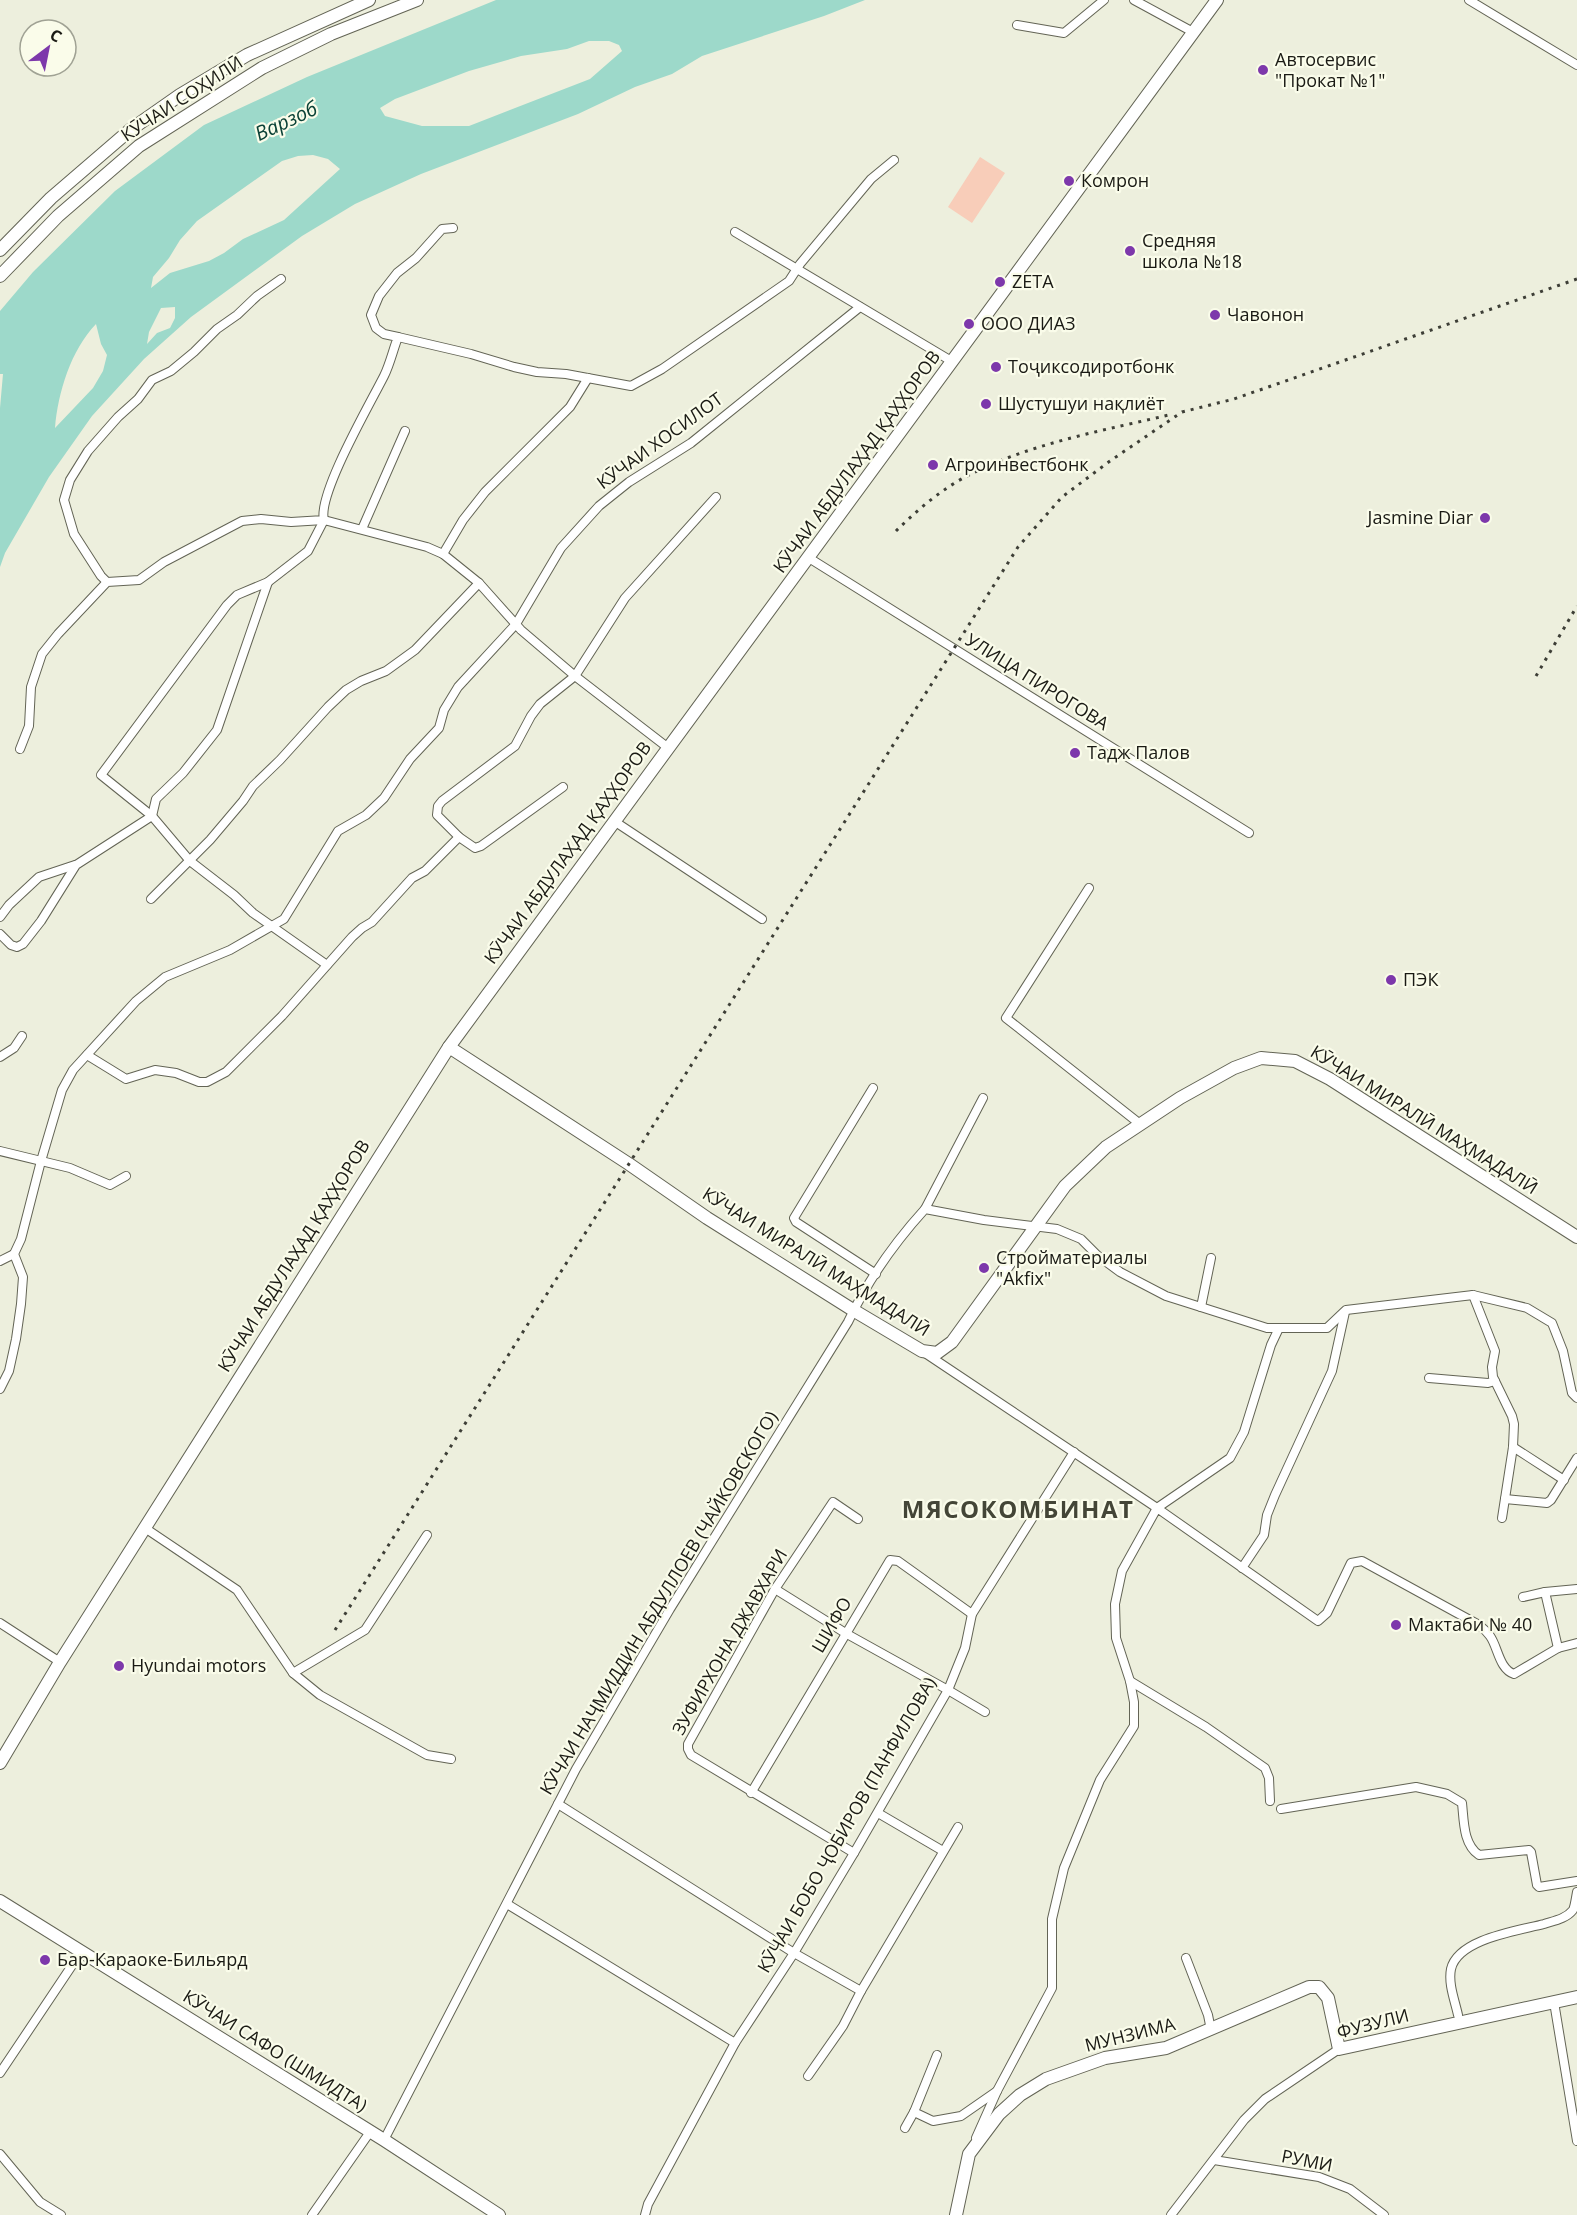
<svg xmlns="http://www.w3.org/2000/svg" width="1577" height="2215" font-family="'Open Sans',sans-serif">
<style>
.green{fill:#f8cdb9}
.water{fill:#9dd9ca;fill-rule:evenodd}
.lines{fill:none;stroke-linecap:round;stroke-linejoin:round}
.street-casing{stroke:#636455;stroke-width:10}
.secondary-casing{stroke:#636455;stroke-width:14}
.street{stroke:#fff;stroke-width:8}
.secondary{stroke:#fff;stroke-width:12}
.rail{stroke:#3d3e36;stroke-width:3;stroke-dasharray:3 6;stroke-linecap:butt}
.poi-dot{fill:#7d38ab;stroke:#fafcea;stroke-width:2}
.labels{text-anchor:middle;stroke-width:4.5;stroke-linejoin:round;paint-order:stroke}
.poi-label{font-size:18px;fill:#1a1a14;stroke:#fafcea;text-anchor:start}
.street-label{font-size:18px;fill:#1a1a14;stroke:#fafcea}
.water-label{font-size:20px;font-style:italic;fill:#0b4237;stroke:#fafcea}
.district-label{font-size:24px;font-weight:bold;letter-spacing:1.5px;fill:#444637;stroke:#fafcea}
</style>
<rect width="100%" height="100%" fill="#edefdd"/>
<!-- green -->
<path class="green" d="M980,157l25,16 -33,50 -24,-16z"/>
<!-- water -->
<path class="water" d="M496,0h369l-41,16 -122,40 -30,18 -37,13 -57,27 -157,60 -66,30 -53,32 -111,81 -47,42 -52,57 -43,61 -44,76 -5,14v-159l3,-34h-3v-63l33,-39 82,-81 89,-66 103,-48zM589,41h20l10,4 3,6 -32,28 -121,47h-47l-37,-10 -5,-8 15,-9 74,-28 52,-15 46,-7zM313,155l15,4 12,10 -56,51 -41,19 -19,14 -15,8 -39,12 -19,15 2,-11 16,-19 11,-18 17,-19 85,-60 16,-5zM175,307v11l-5,10 -13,5 -10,11 2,-12 12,-24zM96,324l5,20 6,11 -4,16 -10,17 -38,40c3,-36 16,-78 41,-104z"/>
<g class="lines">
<!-- street casing -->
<g class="street-casing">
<g id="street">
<path d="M1134,0l59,32"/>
<path d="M1469,0l108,65"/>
<path d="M1017,25l47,8 40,-33"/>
<path d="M735,232l218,130"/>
<path d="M398,337l73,17 43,13 23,5 29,2 65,12 31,-17 127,-88 11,-17 71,-85 23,-19"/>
<path d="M362,529l43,-98"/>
<path d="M443,554l20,-34 22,-28 85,-85 18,-29"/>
<path d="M809,558l440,275"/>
<path d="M107,582l-6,-6 -27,-42 -10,-34 6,-20 18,-29 30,-34 20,-18 14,-19 19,-9 23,-19 23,-23 20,-14 20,-19 24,-17"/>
<path d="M20,749l9,-23 2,-39 11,-33 16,-20 49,-52 32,-2 25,-18 78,-41 19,-2 30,3 33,-2c-7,-25 47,-118 60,-144 6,-12 9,-26 14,-39l-14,-3 -8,-6 -5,-13 8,-19 18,-23 19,-15 26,-29 11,-1"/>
<path d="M614,821l148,98"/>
<path d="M459,837l-22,-22 1,-9 4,-5 73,-55 16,-30 9,-12 35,-28 50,-78 91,-101"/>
<path d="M1089,888l-83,130 134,106"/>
<path d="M151,899l59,-59 33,-39 10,-15 27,-26 48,-53 18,-17 15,-9 25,-10 29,-21 64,-67"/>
<path d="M0,917l9,-12 30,-28 36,-12"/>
<path d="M0,934l11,11 6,2 6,-3 18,-23 35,-56 76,-49 4,-17 27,-26 34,-43 51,-148"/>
<path d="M327,965l-74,-52 -19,-18 -44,-34 -38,-45 -51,-41 126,-170 10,-10 31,-13 40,-31 16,-31 103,27 16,7 36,29 42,47 54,46 92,71"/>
<path d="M87,1055l39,24 29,-9 21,3 23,9h8l19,-10 56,-56 70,-79 10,-9 10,-6 40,-44 13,-7 34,-34 16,11 6,-2 82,-59"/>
<path d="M0,1057l14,-9 8,-12"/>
<path d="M873,1088l-79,130 2,4 80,52"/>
<path d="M0,1151l70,17 40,17 16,-9"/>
<path d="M925,1209l58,-111"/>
<path d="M0,1261l14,-7"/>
<path d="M1473,1295l22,56 -3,16 1,10 19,39 2,8 -1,23 -11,71"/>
<path d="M1201,1307l10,-49"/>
<path d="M925,1353l232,155 73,-50 14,-26 27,-87 8,-17h48l19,-18 127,-15 54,13 25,15 11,28 9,42 5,5"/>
<path d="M1429,1378l59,5 7,-2"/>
<path d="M0,1389l9,-18 7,-32 5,-35 2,-27 -9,-23 7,-15 20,-78 21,-71 11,-20 63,-69 29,-24 65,-27 54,-31 54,-88 28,-16 18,-17 26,-39 29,-31 5,-18 14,-23 58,-63 45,-76 38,-42 30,-24 62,-39 169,-136"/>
<path d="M1513,1447l51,33"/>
<path d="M1505,1499l42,4 4,-3 26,-42"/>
<path d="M145,1528l92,62 56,83 27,22 107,60 24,4"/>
<path d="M1242,1568l22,-33 3,-20 8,-20 57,-124 13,-59"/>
<path d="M775,1589l72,45 101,56 37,22"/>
<path d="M1545,1592l13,56"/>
<path d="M1523,1597l22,-5 32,-3"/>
<path d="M0,1623l60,39"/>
<path d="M293,1673l72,-43 62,-95"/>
<path d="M1130,1681l76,46 59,41 4,10 1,23"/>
<path d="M751,1793l139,-233 8,1 74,53"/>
<path d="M558,1804l236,149 67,38"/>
<path d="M1281,1809l135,-22 31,7 15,9c2,18 1,41 17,52l50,-5 2,2 6,33 2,2 38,-6"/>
<path d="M878,1813l65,38"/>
<path d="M854,1853l-163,-98 -3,-6v-5l87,-155 58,-87 25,17"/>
<path d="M507,1904l228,139"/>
<path d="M1186,1958l22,57 3,15"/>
<path d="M1554,2002l23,139"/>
<path d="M1458,2015c-3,-14 -10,-31 -7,-46 7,-30 66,-38 93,-45 9,-3 22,-5 29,-14 2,-4 3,-13 4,-18"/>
<path d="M0,2073l81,-121"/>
<path d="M808,2076l35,-50 18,-35 97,-164"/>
<path d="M914,2112l19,9 28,-5 36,-25"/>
<path d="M905,2128l9,-16 23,-57"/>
<path d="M976,2138l21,-47 55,-103v-69l12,-51 36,-88 34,-54v-24l-4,-21 -14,-43 -1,-34 7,-33 35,-63 161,113 9,-8 24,-50 11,-2 117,64c4,3 8,7 11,11 8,11 9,33 24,38l44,-26 19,-5"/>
<path d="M384,2140l192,-371 94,-160 178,-287c19,-40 47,-80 77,-113l59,11 73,9 24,10 16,16 23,17 46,24 101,32h12"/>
<path d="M0,2154l40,48 21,13"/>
<path d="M1214,2160l105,17 31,12 34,26"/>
<path d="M312,2215l58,-83"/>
<path d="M645,2215l3,-11 87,-161 59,-90 60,-100 94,-163 17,-42 7,-34 102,-162"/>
<path d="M1171,2215l73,-95 21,-21 74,-50"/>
</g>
</g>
<!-- secondary casing -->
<g class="secondary-casing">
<g id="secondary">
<path d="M0,250l51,-52 79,-68 50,-35 67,-40 122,-55"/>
<path d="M0,276l58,-60 81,-70 123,-78 69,-34 86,-34"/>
<path d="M449,1047l180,117 78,54 146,92 69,41 15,2 15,-11 113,-156 41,-39 74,-49 54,-30 27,-10 34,3 35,18 247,158"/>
<path d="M0,1763l60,-101 389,-615 768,-1047"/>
<path d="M0,1901l384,239 115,75"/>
<path d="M956,2215l13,-61 30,-40 21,-19 26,-16 59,-21 61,-10 143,-61h10l9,11 11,51 238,-52"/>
</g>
</g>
<!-- street -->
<use href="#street" class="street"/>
<!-- secondary -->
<use href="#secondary" class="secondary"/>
<!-- rail -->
<g class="rail">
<path d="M896,531c21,-21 47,-43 73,-56 62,-32 137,-45 204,-61"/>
<path d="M1536,676l41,-70"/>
<path d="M335,1630l647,-1026 36,-57 44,-50 48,-36 72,-49 52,-13 343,-120"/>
</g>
</g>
<!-- markers -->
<g class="poi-dot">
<circle cx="1263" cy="70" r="6"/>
<circle cx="1069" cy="181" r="6"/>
<circle cx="1130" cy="251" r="6"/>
<circle cx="1000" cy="282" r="6"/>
<circle cx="1215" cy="315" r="6"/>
<circle cx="969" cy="324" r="6"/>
<circle cx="996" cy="367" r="6"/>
<circle cx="986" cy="404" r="6"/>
<circle cx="933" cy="465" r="6"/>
<circle cx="1485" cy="518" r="6"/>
<circle cx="1075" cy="753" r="6"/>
<circle cx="1391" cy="980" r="6"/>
<circle cx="984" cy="1268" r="6"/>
<circle cx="1396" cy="1625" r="6"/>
<circle cx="119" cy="1666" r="6"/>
<circle cx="45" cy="1960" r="6"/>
</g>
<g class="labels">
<!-- poi labels -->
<g class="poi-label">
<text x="1275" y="66">Автосервис<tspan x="1275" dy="21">"Прокат №1"</tspan></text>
<text x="1081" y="187">Комрон</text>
<text x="1142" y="247">Средняя<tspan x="1142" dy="21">школа №18</tspan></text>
<text x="1012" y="288">ZETA</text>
<text x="1227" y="321">Чавонон</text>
<text x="981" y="330">ООО ДИАЗ</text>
<text x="1008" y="373">Тоҷиксодиротбонк</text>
<text x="998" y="410">Шустушуи нақлиёт</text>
<text x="945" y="471">Агроинвестбонк</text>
<text x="1473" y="524" text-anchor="end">Jasmine Diar</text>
<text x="1087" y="759">Тадж Палов</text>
<text x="1403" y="986">ПЭК</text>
<text x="996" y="1264">Стройматериалы<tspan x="996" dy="21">"Akfix"</tspan></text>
<text x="1408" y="1631">Мактаби № 40</text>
<text x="131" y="1672">Hyundai motors</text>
<text x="57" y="1966">Бар-Караоке-Бильярд</text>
</g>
<!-- street labels -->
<g class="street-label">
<text transform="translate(182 99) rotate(-33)" y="6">КӮЧАИ СОҲИЛӢ</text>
<text transform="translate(660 441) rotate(-36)" y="6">КӮЧАИ ХОСИЛОТ</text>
<text transform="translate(857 462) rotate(-54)" y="6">КӮЧАИ АБДУЛАҲАД ҚАҲҲОРОВ</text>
<text transform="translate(1037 682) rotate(32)" y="6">УЛИЦА ПИРОГОВА</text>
<text transform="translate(568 853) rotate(-54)" y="6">КӮЧАИ АБДУЛАҲАД ҚАҲҲОРОВ</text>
<text transform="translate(1424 1120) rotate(32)" y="6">КӮЧАИ МИРАЛӢ МАҲМАДАЛӢ</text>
<text transform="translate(294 1256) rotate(-58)" y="6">КӮЧАИ АБДУЛАҲАД ҚАҲҲОРОВ</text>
<text transform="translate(816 1262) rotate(32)" y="6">КӮЧАИ МИРАЛӢ МАҲМАДАЛӢ</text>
<text transform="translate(659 1603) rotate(-59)" y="6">КӮЧАИ НАҶМИДДИН АБДУЛЛОЕВ (ЧАЙКОВСКОГО)</text>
<text transform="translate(832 1625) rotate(-60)" y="6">ШИФО</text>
<text transform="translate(730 1642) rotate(-60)" y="6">ЗУФИРХОНА ДЖАВХАРИ</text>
<text transform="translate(847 1825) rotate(-60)" y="6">КӮЧАИ БОБО ҶОБИРОВ (ПАНФИЛОВА)</text>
<text transform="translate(1373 2024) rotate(-14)" y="6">ФУЗУЛИ</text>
<text transform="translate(1130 2035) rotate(-14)" y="6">МУНЗИМА</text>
<text transform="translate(275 2051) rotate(32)" y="6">КӮЧАИ САФО (ШМИДТА)</text>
<text transform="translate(1307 2161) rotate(11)" y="6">РУМИ</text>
</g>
<!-- water labels -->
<g class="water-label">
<text transform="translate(286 121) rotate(-25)" y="7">Варзоб</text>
</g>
<!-- district labels -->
<g class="district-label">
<text x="1018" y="1518">МЯСОКОМБИНАТ</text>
</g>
</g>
<!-- north arrow -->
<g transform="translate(48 48) rotate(32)"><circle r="28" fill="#fafcea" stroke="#a0a294" stroke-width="1.5"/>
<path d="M0-4.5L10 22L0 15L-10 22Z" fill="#7d38ab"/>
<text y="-9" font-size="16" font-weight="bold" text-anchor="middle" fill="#1a1a14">С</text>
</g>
</svg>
